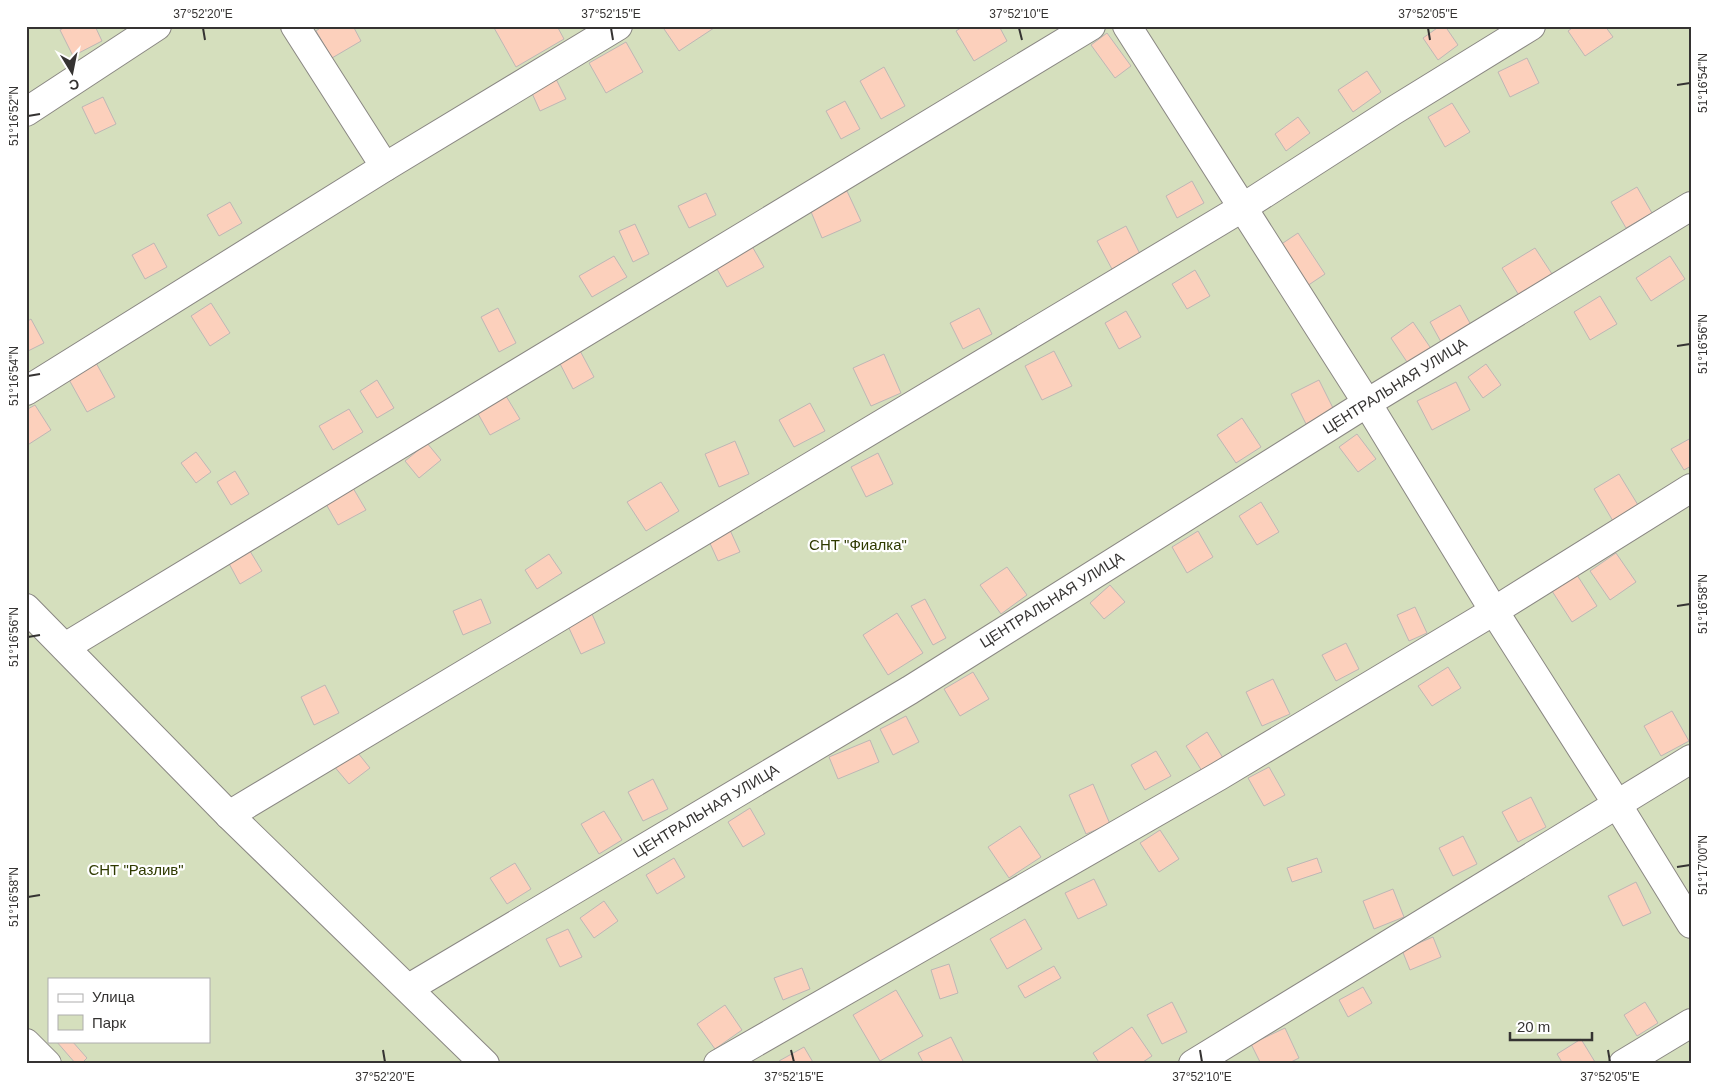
<svg xmlns="http://www.w3.org/2000/svg" width="1717" height="1090" font-family="Helvetica,sans-serif">
<style>
.green{fill:#d5dfbd;fill-rule:evenodd}
.building{fill:#fcd0bc;stroke:#bdb7b5}
.lines{fill:none;stroke-linecap:round;stroke-linejoin:round}
.minor-casing{stroke:#8a8783;stroke-width:30}
.minor{stroke:#fff;stroke-width:28}
.ticks{fill:none;stroke:#353332;stroke-width:2}
.labels{text-anchor:middle;stroke-width:4.5;stroke-linejoin:round;paint-order:stroke}
.street-label{font-size:15px;fill:#353332;stroke:#fff}
.park-label{font-size:15px;fill:#2f3a00;stroke:#fff}
.neatline{fill:none;stroke:#353332;stroke-width:2}
.ticks-label{font-size:12px;text-anchor:middle;fill:#353332}
</style>
<rect width="100%" height="100%" fill="#f3efeb"/>
<!-- green -->
<path class="green" d="M26,26h1665v1038h-1665zM49,979h160v62h-160z"/>
<!-- building -->
<g class="building">
<path d="M67,26h28l7,15 -29,15 -13,-26z"/>
<path d="M323,26h30l8,15 -29,17 -16,-27z"/>
<path d="M493,26h64l7,13 -48,28z"/>
<path d="M662,26h55l-38,25z"/>
<path d="M964,26h35l8,15 -33,20 -18,-30z"/>
<path d="M1440,26h5l13,19 -20,15 -15,-22z"/>
<path d="M1575,26h30l8,11 -28,19 -17,-25z"/>
<path d="M1107,33l24,33 -16,12 -24,-33z"/>
<path d="M626,42l17,30 -37,21 -17,-30z"/>
<path d="M1527,58l12,25 -29,14 -12,-25z"/>
<path d="M884,67l21,39 -24,13 -21,-38z"/>
<path d="M1367,71l14,21 -28,20 -15,-22z"/>
<path d="M556,79l10,20 -26,12 -9,-20z"/>
<path d="M103,97l13,27 -21,10 -13,-27z"/>
<path d="M845,101l15,28 -19,10 -15,-28z"/>
<path d="M1452,103l18,29 -25,15 -17,-30z"/>
<path d="M1298,117l12,16 -24,18 -11,-17z"/>
<path d="M1192,181l12,22 -27,15 -11,-22z"/>
<path d="M1637,187l15,26 -26,15 -15,-26z"/>
<path d="M847,191l14,30 -39,17 -13,-31z"/>
<path d="M706,193l10,22 -27,13 -11,-22z"/>
<path d="M230,202l12,21 -23,13 -12,-21z"/>
<path d="M635,224l14,30 -16,8 -14,-31z"/>
<path d="M1126,226l15,30 -28,15 -16,-30z"/>
<path d="M1298,233l27,41 -18,12 -27,-41z"/>
<path d="M749,241l15,26 -37,20 -14,-25z"/>
<path d="M154,243l13,24 -22,12 -13,-24z"/>
<path d="M1535,248l19,29 -34,20 -18,-29z"/>
<path d="M614,256l13,21 -35,20 -13,-21z"/>
<path d="M1670,256l15,23 -34,22 -15,-23z"/>
<path d="M1195,270l15,26 -23,13 -15,-25z"/>
<path d="M1600,296l17,28 -27,16 -16,-28z"/>
<path d="M211,303l19,30 -20,13 -19,-30z"/>
<path d="M1460,305l16,29 -30,17 -16,-29z"/>
<path d="M498,308l18,35 -17,9 -18,-35z"/>
<path d="M979,308l13,26 -29,15 -13,-26z"/>
<path d="M1126,311l15,26 -22,12 -14,-26z"/>
<path d="M31,319l13,24 -18,9v-30z"/>
<path d="M1413,322l19,28 -23,15 -18,-27z"/>
<path d="M577,345l17,32 -21,12 -17,-33z"/>
<path d="M1054,351l18,35 -30,14 -17,-34z"/>
<path d="M884,354l17,39 -30,13 -18,-38z"/>
<path d="M95,361l20,36 -28,15 -20,-36z"/>
<path d="M1486,364l15,21 -18,13 -15,-21z"/>
<path d="M377,380l17,28 -17,10 -17,-27z"/>
<path d="M1319,380l15,30 -28,14 -15,-30z"/>
<path d="M1456,382l14,28 -38,20 -15,-29z"/>
<path d="M506,396l14,23 -30,16 -13,-23z"/>
<path d="M810,403l15,28 -31,16 -15,-27z"/>
<path d="M35,405l16,25 -25,16v-36z"/>
<path d="M349,409l14,23 -30,18 -14,-24z"/>
<path d="M1242,418l19,29 -25,16 -19,-28z"/>
<path d="M1357,434l19,25 -18,13 -19,-25z"/>
<path d="M1691,438v28l-7,4 -13,-21z"/>
<path d="M735,441l14,33 -30,13 -14,-33z"/>
<path d="M427,443l14,17 -22,18 -14,-17z"/>
<path d="M196,452l15,20 -15,11 -15,-20z"/>
<path d="M878,453l15,31 -27,13 -15,-30z"/>
<path d="M235,471l14,23 -18,11 -14,-23z"/>
<path d="M1619,474l19,31 -25,16 -19,-32z"/>
<path d="M661,482l18,29 -33,20 -19,-29z"/>
<path d="M353,488l13,22 -28,15 -12,-21z"/>
<path d="M1261,502l18,30 -22,13 -18,-29z"/>
<path d="M730,530l10,22 -22,9 -10,-22z"/>
<path d="M1198,531l15,26 -26,16 -15,-26z"/>
<path d="M247,546l15,25 -22,13 -14,-26z"/>
<path d="M1616,553l20,29 -26,18 -20,-29z"/>
<path d="M549,554l13,19 -25,16 -12,-19z"/>
<path d="M1007,567l20,28 -26,19 -21,-29z"/>
<path d="M1577,575l20,31 -25,16 -20,-31z"/>
<path d="M1110,585l15,17 -21,17 -14,-16z"/>
<path d="M481,599l10,24 -28,12 -10,-24z"/>
<path d="M925,599l21,39 -13,7 -22,-39z"/>
<path d="M1415,607l12,26 -18,8 -12,-26z"/>
<path d="M897,613l26,40 -35,22 -25,-40z"/>
<path d="M592,614l13,29 -24,11 -13,-28z"/>
<path d="M1346,643l13,26 -23,12 -14,-26z"/>
<path d="M1448,667l13,21 -29,18 -14,-20z"/>
<path d="M973,672l16,27 -29,17 -16,-27z"/>
<path d="M1273,679l17,35 -28,12 -16,-34z"/>
<path d="M325,685l14,28 -25,12 -13,-28z"/>
<path d="M1672,711l17,30 -28,15 -17,-30z"/>
<path d="M906,716l13,26 -26,13 -13,-26z"/>
<path d="M1207,732l16,26 -21,13 -16,-25z"/>
<path d="M870,740l9,22 -41,17 -9,-22z"/>
<path d="M354,748l16,20 -21,16 -16,-19z"/>
<path d="M1156,751l15,25 -26,14 -14,-25z"/>
<path d="M1269,767l16,28 -21,11 -16,-28z"/>
<path d="M653,779l15,30 -25,12 -15,-29z"/>
<path d="M1093,784l17,40 -24,10 -17,-39z"/>
<path d="M1531,797l15,30 -28,15 -16,-30z"/>
<path d="M750,808l15,26 -22,13 -15,-25z"/>
<path d="M604,811l18,29 -23,14 -18,-30z"/>
<path d="M1020,826l21,31 -32,21 -21,-31z"/>
<path d="M1160,830l19,29 -20,13 -19,-29z"/>
<path d="M1463,836l14,28 -24,12 -14,-28z"/>
<path d="M674,858l11,19 -28,17 -11,-19z"/>
<path d="M1317,858l5,14 -30,10 -5,-14z"/>
<path d="M515,863l16,26 -24,15 -17,-26z"/>
<path d="M1094,879l13,26 -29,14 -13,-26z"/>
<path d="M1636,882l15,31 -28,13 -15,-30z"/>
<path d="M1393,889l11,28 -30,12 -11,-28z"/>
<path d="M604,901l14,20 -24,17 -14,-20z"/>
<path d="M1025,919l17,30 -35,20 -17,-30z"/>
<path d="M568,929l14,28 -22,10 -14,-28z"/>
<path d="M1433,937l8,20 -31,13 -8,-20z"/>
<path d="M949,964l9,29 -18,6 -9,-29z"/>
<path d="M1054,966l7,12 -36,20 -7,-12z"/>
<path d="M802,968l8,21 -27,11 -9,-22z"/>
<path d="M1363,987l9,16 -24,14 -9,-17z"/>
<path d="M896,990l27,46 -43,25 -27,-46z"/>
<path d="M1172,1002l15,30 -25,12 -15,-29z"/>
<path d="M1645,1002l13,21 -21,13 -13,-21z"/>
<path d="M725,1005l17,25 -27,19 -18,-25z"/>
<path d="M1132,1027l20,29 -12,8h-40l-7,-11z"/>
<path d="M1285,1028l14,30 -12,6h-26l-10,-20z"/>
<path d="M951,1037l12,24 -6,3h-33l-6,-11z"/>
<path d="M1581,1039l14,23 -3,2h-29l-6,-10z"/>
<path d="M56,1041h16l15,17 -6,6h-5z"/>
<path d="M804,1047l10,17h-34l-1,-3z"/>
</g>
<g class="lines">
<!-- minor casing -->
<g class="minor-casing">
<g id="minor">
<path d="M295,26l90,141"/>
<path d="M1127,26l240,377 127,208 123,193 74,120"/>
<path d="M26,112l131,-86"/>
<path d="M26,391l359,-224 233,-141"/>
<path d="M26,608l203,207 256,249"/>
<path d="M65,647l1026,-621"/>
<path d="M229,815l1013,-607 151,-97 138,-85"/>
<path d="M409,988l501,-298 457,-287 324,-197"/>
<path d="M26,1043l21,21"/>
<path d="M718,1064l501,-288 275,-165 197,-123"/>
<path d="M1193,1064l498,-305"/>
<path d="M1623,1064l68,-41"/>
</g>
</g>
<!-- minor -->
<use href="#minor" class="minor"/>
</g>
<!-- ticks -->
<path class="ticks" d="M203,28l2,12M611,28l2,12M1019,28l3,12M1428,28l2,12M1677,85l13,-2M28,116l12,-2M1677,346l13,-2M28,376l12,-2M1677,606l13,-2M28,637l12,-2M1677,867l13,-2M28,897l12,-2M383,1050l2,12M791,1050l3,12M1200,1050l2,12M1608,1050l2,12"/>
<g class="labels">
<!-- street labels -->
<g class="street-label">
<text transform="translate(1395 386) rotate(-32)" y="5">ЦЕНТРАЛЬНАЯ УЛИЦА</text>
<text transform="translate(1052 600) rotate(-32)" y="5">ЦЕНТРАЛЬНАЯ УЛИЦА</text>
<text transform="translate(706 811) rotate(-31)" y="5">ЦЕНТРАЛЬНАЯ УЛИЦА</text>
</g>
<!-- park labels -->
<g class="park-label">
<text x="858" y="550">СНТ "Фиалка"</text>
<text x="136" y="875">СНТ "Разлив"</text>
</g>
</g>
<!-- border -->
<rect width="1717" height="1090" fill="none" stroke="#ffffff" stroke-width="55"/>
<!-- legend -->
<rect x="48" y="978" width="162" height="65" fill="#ffffff" stroke="#aeadad"/>
<rect x="58" y="994" width="25" height="8" fill="#ffffff" stroke="#aeadad"/>
<text x="92" y="1002" font-size="15" fill="#353332">Улица</text>
<rect x="58" y="1015" width="25" height="15" fill="#d5dfbd" stroke="#aeadad"/>
<text x="92" y="1028" font-size="15" fill="#353332">Парк</text>
<!-- north arrow -->
<g transform="translate(72 72) rotate(170)" stroke="#ffffff" stroke-width="4" paint-order="stroke">
<path d="M0-4L9 19L0 12L-9 19Z" fill="#353332"/>
<text y="-8" font-size="14" font-weight="bold" text-anchor="middle" fill="#353332">С</text>
</g>
<!-- scale -->
<path d="M1510 1032v8h82v-8" fill="none" stroke="#353332" stroke-width="2.5"/>
<text x="1517" y="1032" font-size="15" fill="#353332" stroke="#ffffff" stroke-width="4" paint-order="stroke">20 m</text>
<rect x="28" y="28" width="1662" height="1034" class="neatline"/>
<g class="ticks-label">
<text x="203" y="18">37°52'20"E</text>
<text x="611" y="18">37°52'15"E</text>
<text x="1019" y="18">37°52'10"E</text>
<text x="1428" y="18">37°52'05"E</text>
<text transform="translate(1703 83) rotate(-90)" y="4">51°16'54"N</text>
<text transform="translate(14 116) rotate(-90)" y="4">51°16'52"N</text>
<text transform="translate(1703 344) rotate(-90)" y="4">51°16'56"N</text>
<text transform="translate(14 376) rotate(-90)" y="4">51°16'54"N</text>
<text transform="translate(1703 604) rotate(-90)" y="4">51°16'58"N</text>
<text transform="translate(14 637) rotate(-90)" y="4">51°16'56"N</text>
<text transform="translate(1703 865) rotate(-90)" y="4">51°17'00"N</text>
<text transform="translate(14 897) rotate(-90)" y="4">51°16'58"N</text>
<text x="385" y="1081">37°52'20"E</text>
<text x="794" y="1081">37°52'15"E</text>
<text x="1202" y="1081">37°52'10"E</text>
<text x="1610" y="1081">37°52'05"E</text>
</g>
</svg>
